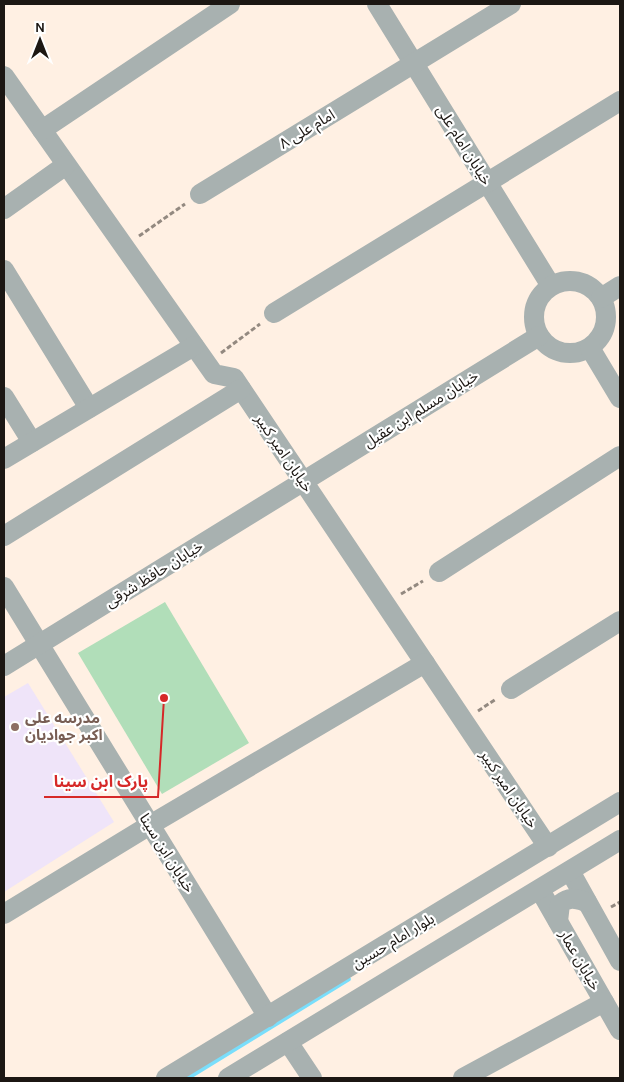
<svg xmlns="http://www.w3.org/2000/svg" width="624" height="1082" font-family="Karla,'Noto Sans Arabic',sans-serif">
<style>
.education{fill:#efe4f9}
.park{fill:#b1deb9}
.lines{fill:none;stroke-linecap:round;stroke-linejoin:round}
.stream{stroke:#7adefb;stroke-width:5.5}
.path{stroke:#938980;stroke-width:3;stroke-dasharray:5 2.5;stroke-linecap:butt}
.minor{stroke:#a8b1b0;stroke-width:20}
.education-dot{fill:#8d6e63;stroke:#fff;stroke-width:2}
.labels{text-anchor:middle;stroke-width:4.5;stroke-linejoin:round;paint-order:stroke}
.street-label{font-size:15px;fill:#1c1713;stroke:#fff}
.education-label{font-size:15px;font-weight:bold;fill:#785e54;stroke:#fff;text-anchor:start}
.leader{fill:none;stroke:#d62828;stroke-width:2}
.callout-dot{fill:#d62828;stroke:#fff;stroke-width:2}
.callout-label{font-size:16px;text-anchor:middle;font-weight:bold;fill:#d62828;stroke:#fff;stroke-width:4.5;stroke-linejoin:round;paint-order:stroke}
</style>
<rect width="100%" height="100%" fill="#fff0e3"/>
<!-- education -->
<path class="education" d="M28,683l86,139 -110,70v-195z"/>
<!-- park -->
<path class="park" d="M165,602l84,141 -87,51 -84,-141z"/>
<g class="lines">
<!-- stream -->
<path class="stream" d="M187,1078l161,-99"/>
<!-- path -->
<g class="path">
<path d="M139,236l46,-32"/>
<path d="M221,353l39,-29"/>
<path d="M401,594l22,-13"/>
<path d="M478,711l18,-12"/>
<path d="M611,907l9,-5"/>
</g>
<!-- minor -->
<g class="minor">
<path d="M377,4l174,282"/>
<path d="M4,76l210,298 20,4 314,469"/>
<path d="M42,130l188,-126"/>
<path d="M200,194l311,-190"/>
<path d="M4,209l62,-44"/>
<path d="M4,270l85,138"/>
<circle cx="570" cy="317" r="36"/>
<path d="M601,298l19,-12"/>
<path d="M274,313l346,-212"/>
<path d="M590,348l30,50"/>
<path d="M4,397l28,45"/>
<path d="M4,459l190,-113"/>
<path d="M4,536l237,-147"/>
<path d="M439,572l181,-116"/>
<path d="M4,587l264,430"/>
<path d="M4,666l535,-330"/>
<path d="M511,689l109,-68"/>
<path d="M570,871l50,90"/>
<path d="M540,890l80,140"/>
<path d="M4,914l146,-89 275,-162"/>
<path d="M558,921l2,-17c10,-8 16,-5 27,-2"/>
<path d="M288,1042l24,36"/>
<path d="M166,1078l454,-276"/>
<path d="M228,1078l392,-238"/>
<path d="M463,1078l141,-76"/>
</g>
</g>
<!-- markers -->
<circle class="education-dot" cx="15" cy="727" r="5"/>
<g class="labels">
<!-- street labels -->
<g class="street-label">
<text transform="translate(307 129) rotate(-31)" y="5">امام علی ۸</text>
<text transform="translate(464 145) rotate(58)" y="5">خیابان امام علی</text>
<text transform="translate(421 409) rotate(-32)" y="5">خیابان مسلم ابن عقیل</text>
<text transform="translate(284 453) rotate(56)" y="5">خیابان امیر کبیر</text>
<text transform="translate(154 574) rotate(-32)" y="5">خیابان حافظ شرقی</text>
<text transform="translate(509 789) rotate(56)" y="5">خیابان امیر کبیر</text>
<text transform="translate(167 853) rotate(58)" y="5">خیابان ابن سینا</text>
<text transform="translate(393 941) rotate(-31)" y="5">بلوار امام حسین</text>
<text transform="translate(580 960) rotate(60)" y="5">خیابان عمار</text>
</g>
<!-- education labels -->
<g class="education-label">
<text x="25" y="723">مدرسه علی<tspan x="25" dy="17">اکبر جوادیان</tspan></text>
</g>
</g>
<!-- callouts -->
<path class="leader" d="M164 698L158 797H44"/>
<circle class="callout-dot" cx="164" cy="698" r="5"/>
<g class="callout-label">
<text x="101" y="787">پارک ابن سینا</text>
</g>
<!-- border -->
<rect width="624" height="1082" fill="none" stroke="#1c1713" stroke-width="10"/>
<!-- north arrow -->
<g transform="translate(40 40)" stroke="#ffffff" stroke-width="4" paint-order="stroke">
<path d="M0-4L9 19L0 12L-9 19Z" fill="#1c1713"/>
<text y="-8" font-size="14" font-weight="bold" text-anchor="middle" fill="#1c1713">N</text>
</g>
</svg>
